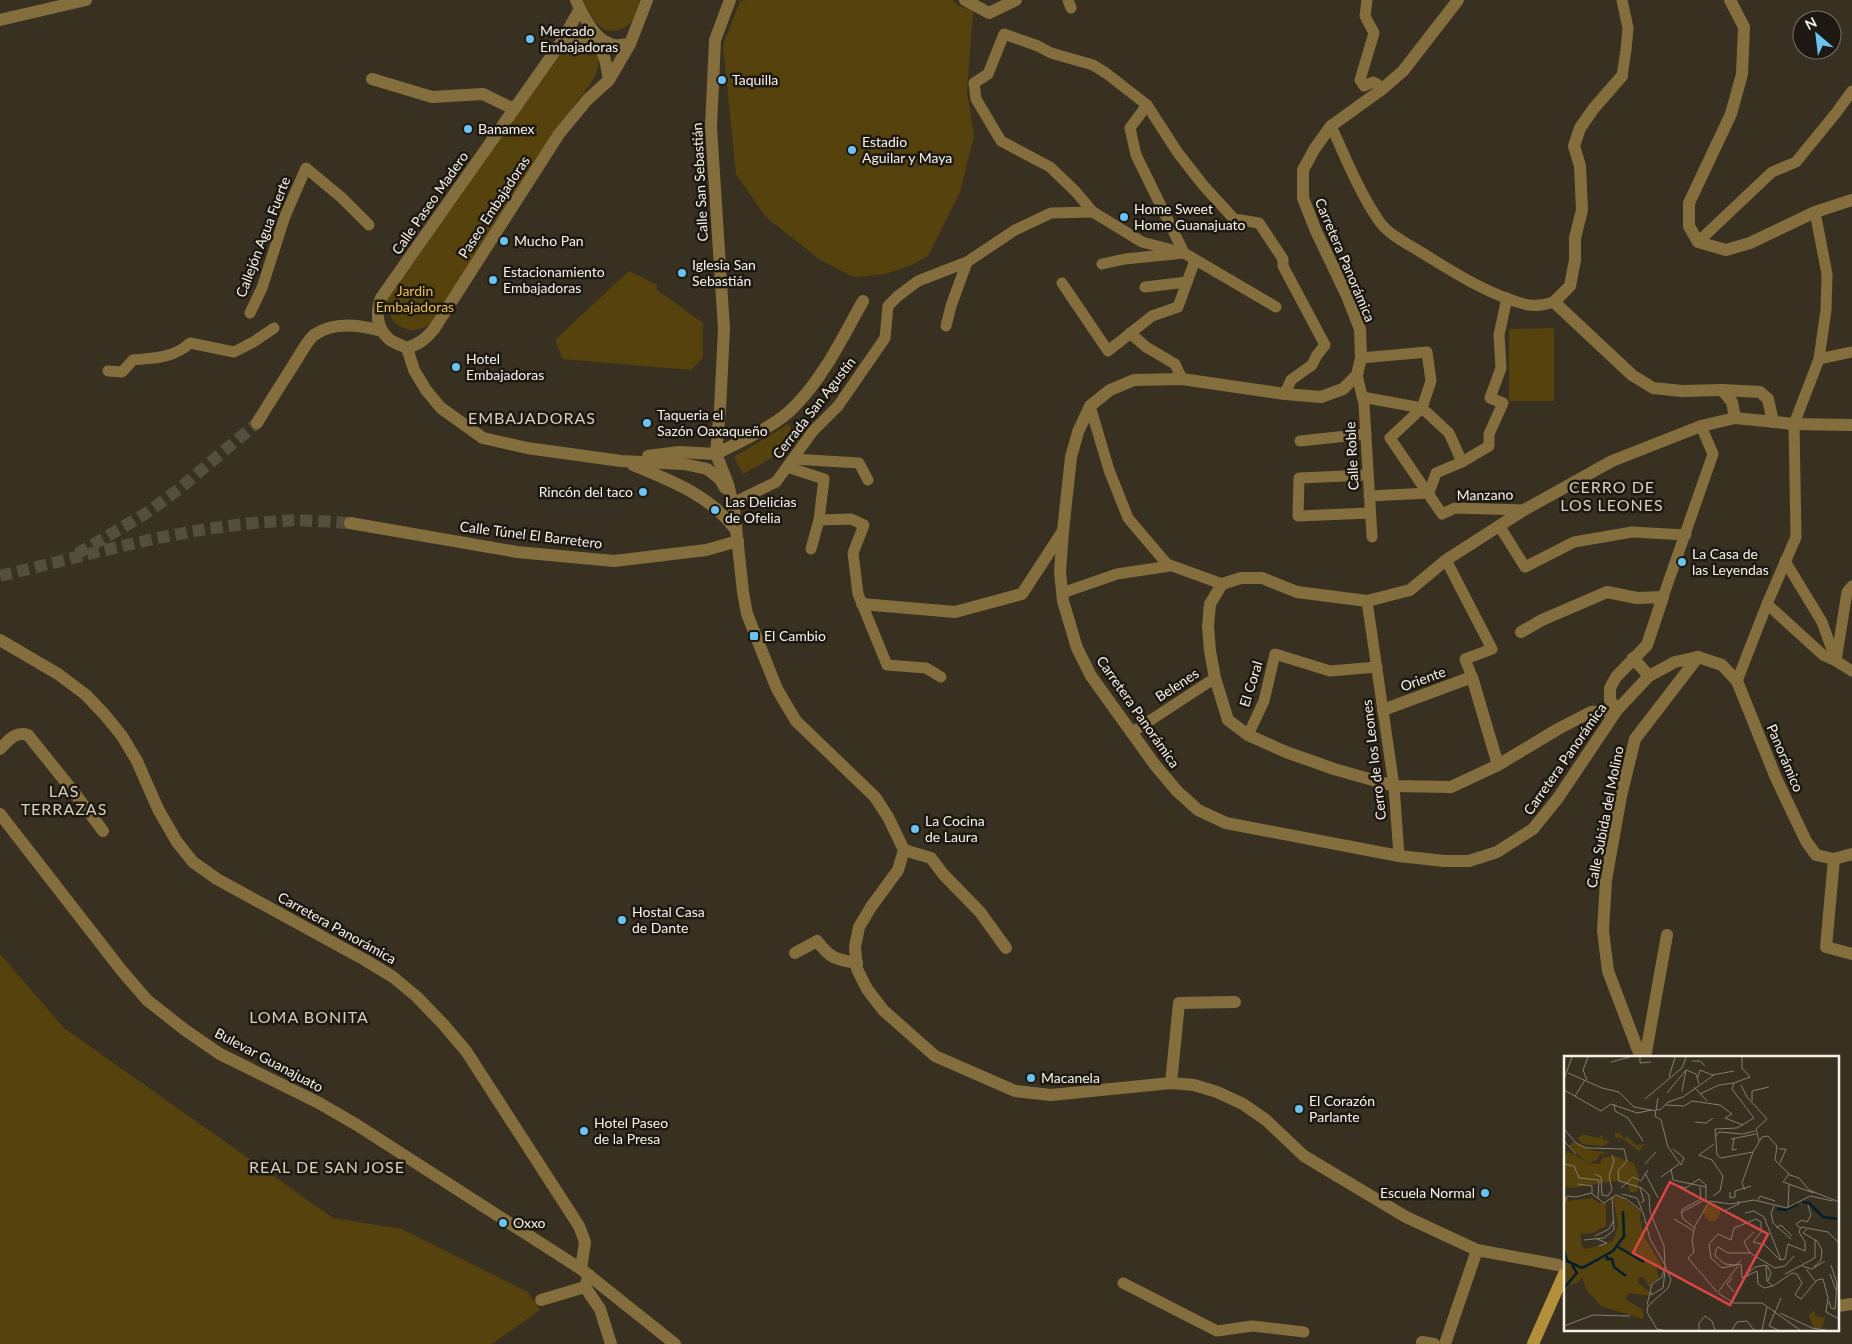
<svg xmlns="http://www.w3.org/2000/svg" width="1852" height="1344" font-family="Lato,sans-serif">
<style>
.green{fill:#56420d}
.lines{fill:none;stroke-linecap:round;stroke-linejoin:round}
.minor-tunnel{stroke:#544e3f;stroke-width:12;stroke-dasharray:12 6;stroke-linecap:butt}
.pedestrian{stroke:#856e3d;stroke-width:11}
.minor{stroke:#856e3d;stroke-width:12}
.tertiary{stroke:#856e3d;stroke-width:12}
.secondary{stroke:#b48f3b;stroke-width:12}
.poi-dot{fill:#6ac3f1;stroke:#1d1912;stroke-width:2}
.labels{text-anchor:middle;stroke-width:5;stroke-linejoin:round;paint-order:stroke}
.poi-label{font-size:14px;fill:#f6f2e7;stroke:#1d1912;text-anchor:start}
.street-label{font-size:14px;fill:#f6f2e7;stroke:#1d1912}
.park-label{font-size:14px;fill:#ebbd54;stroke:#1d1912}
.quarter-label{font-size:16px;letter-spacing:1px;fill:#d8cfbb;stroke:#1d1912}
.inset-river{fill:none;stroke:#041e2b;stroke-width:2.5}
.inset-road{fill:none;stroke:#847e70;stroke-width:1}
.view{fill:#db4645;fill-opacity:0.15;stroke:#db4645;stroke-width:2.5}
.inset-edge{fill:none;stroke:#f6f2e7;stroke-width:2.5}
</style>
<rect width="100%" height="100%" fill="#383121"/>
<!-- green -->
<g class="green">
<path d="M583,0h57c-3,7 -5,16 -9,22 -3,4 -8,7 -13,8 -19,6 -27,-16 -35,-30z"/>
<path d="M748,0h204l7,6 14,5 -6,80 7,45 -14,56 -32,64 -16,9 -27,9 -27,3 -9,-2 -30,-16 -53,-42 -30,-43 -13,-129 17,-44z"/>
<path d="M577,44l12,3 9,10c3,19 -15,36 -26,51l-137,212c-25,24 -57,1 -46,-32l174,-237z"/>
<path d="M629,271l28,14v5l46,33v34l-12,13 -128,-11 -8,-19z"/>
<path d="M1554,328v73h-45v-72z"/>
<path d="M788,424l12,18 -57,32 -9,-17z"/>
<path d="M0,954l64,74 269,190 69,11 126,63 12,18 -48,34h-492z"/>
</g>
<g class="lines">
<!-- minor-tunnel -->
<g class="minor-tunnel">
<path d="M77,554l68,-40 34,-25 78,-66"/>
<path d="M0,576c92,-22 186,-50 281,-55 23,-2 47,1 69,2"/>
</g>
<!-- pedestrian -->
<g class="pedestrian">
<path d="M1068,0l3,8"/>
<path d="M1367,0l-2,16 9,17 -14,47 4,6 9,-4 4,2 4,6"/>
<path d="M1622,76l4,-26 2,-22 -6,-28"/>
<path d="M1331,126c15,32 28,66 48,95 9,13 27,22 40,30 33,20 67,43 105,53 11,3 20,1 30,-2"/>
<path d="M1698,242l74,-70 24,-10 40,-49 16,-22"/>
<path d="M1102,264l23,-5 59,-6 -48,-98 -6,-27 17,-23"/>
<path d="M1062,283l46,68 44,-35 26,-9 17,-47"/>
<path d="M1145,287l42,-5"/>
<path d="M1276,307l-92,-54 -42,-11 -49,-30 -18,-21 -25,-24 -49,-26 -25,-42 -2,-16 14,-9 16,-40 34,12 13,7 42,12 13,8 41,32 31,48 25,32 31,34 25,4 24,36v7l42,79 -8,10 -5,10 -21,15 -6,14"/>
<path d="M250,313l12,-25 23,-72 21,-48 36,30 27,27"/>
<path d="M946,326l5,-20 16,-44"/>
<path d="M1130,333l16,14 29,17 7,15"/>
<path d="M1361,358l66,-6 4,29 -9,27 -32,30 52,76 13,-6 69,2"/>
<path d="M1819,359l33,-7"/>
<path d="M108,371l14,1 11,-12c21,-2 41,-2 57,-17l44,9 21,-11 19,-13"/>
<path d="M1357,375l7,29 8,133"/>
<path d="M1362,397l60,11 27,25 13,29"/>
<path d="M1090,406l19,64 19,48 39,46 55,20"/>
<path d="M1300,441l66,-7"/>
<path d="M793,459l66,4 9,17"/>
<path d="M787,467l37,12 -5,41 -8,29"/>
<path d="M1368,475l-69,3 -1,38 72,-3"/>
<path d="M1429,493l7,-20 26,-11 27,-16v-12l14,-31 -13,-5 11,-30 -2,-33 8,-37"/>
<path d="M1369,496l60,-3"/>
<path d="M733,503l43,-21 37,-51 25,-25 47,-68 3,-32 10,-10 20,-15 49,-19 48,-32 36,-17 42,-1"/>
<path d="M819,520l32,-1 13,6 -11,28 5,41 29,71 39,3 15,9"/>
<path d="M1500,527l25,40 49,-25 58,-10 54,3"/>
<path d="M1446,560l46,89 -27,10 7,18"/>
<path d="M1785,561l37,61 14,39 16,10"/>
<path d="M1062,593l55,-19 53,-8"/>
<path d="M1663,597l50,-143 -12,-28"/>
<path d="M1367,601l27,185 5,70"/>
<path d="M1767,604l56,51 13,6 11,-69 5,-6"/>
<path d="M1737,681l30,-77 29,-67 -2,-113 25,-65 7,-49 1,-36 -12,-62"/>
<path d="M1131,733l84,-55"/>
<path d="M1248,735l16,-34 11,-47 55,17 47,-4"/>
<path d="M1123,1283l94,48 35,-5 52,6"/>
</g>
<!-- minor -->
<g class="minor">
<path d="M576,0l4,9 -20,35 -179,254c-5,14 -5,30 8,41 5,4 12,6 18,9 12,-4 19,-9 27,-19l125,-195 28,-34 22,-20 21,-36 17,-44"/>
<path d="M730,0l-15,40 -4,87 13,202 -4,80 -4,45 12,30 6,25 9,83 4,22 30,75 19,32 79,76 13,20 16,33 -6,20 -27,37 -12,20 -4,20 2,22 10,20 16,21 52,46 80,35 36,4 120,-12 23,2 23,7 26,12 23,16 38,36 102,61 71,33 81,15"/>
<path d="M965,0l24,13 27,-13"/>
<path d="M580,9c8,14 16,32 34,36 5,1 12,-1 16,-1"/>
<path d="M0,20l86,-20"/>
<path d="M559,47l15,-8 14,-2c18,14 17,22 21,43"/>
<path d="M1622,76l-28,32 -14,20 -6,18 6,20 2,44 -7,28v22l-5,26 -16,16 78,73 21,13 29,3 40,-1 10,12 3,16"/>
<path d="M372,79l60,18 51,-3 31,15"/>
<path d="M407,348l7,22 12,20 15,18 42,30 44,10 94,13 63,3 23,5 13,10 5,9"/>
<path d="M1722,390l38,2 8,7 5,23"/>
<path d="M257,423c12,-20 25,-40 37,-59 6,-9 12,-22 20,-29 20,-14 46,-10 68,-4"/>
<path d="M716,454c23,-12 60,-28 78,-47 30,-30 48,-69 69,-106"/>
<path d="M648,456l31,-4 37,2"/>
<path d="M633,465c37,15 78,31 102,64"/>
<path d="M350,523l167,29 97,9 92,-11 32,-9"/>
<path d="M862,604l93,8 67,-18 41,-63"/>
<path d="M1521,632l21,-12 65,-28 30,6 26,-1 -16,48 -31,32 -6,11v12l7,10"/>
<path d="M1633,658l16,18"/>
<path d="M1383,710l89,-33 26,88"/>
<path d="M1617,710l-26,2 -33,17 -60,36 -47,22 -57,-1 -60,-17 -48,-17 -38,-17 -20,-15 -13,-42 -5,-27 -2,-25 2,-22 12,-20 19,-6h21l35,14 70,9 43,-11 36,-30 78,-50 88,-49 89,-35 34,-8 59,6 58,1"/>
<path d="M0,749c9,-9 15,-18 28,-14l45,56 30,40"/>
<path d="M904,850l27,8 12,16 37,38 26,36"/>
<path d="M1834,859l-8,88 26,7"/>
<path d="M795,953l22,-12c14,18 18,18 40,22"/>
<path d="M1645,1058l22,-123"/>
<path d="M1171,1083l8,-80 56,-1"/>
<path d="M589,1275l-4,12 15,22 11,35"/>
<path d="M541,1300l44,-13"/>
<path d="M1422,1342l12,2"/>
<path d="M1445,1344l32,-94"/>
</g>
<!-- tertiary -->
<g class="tertiary">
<path d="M1458,0l-55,71 -22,19 -50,36 -16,22 -12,22v28l13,33 31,65 13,33 1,29 -4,17 -14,14 -22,8 -36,-3 -103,-15 -48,1 -24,10 -20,16 -12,26 -7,25 -8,74 -3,41 3,29 14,47 14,28 64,89 22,26 21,19 28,13 173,33 45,5h25l28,-9 36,-23 25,-31 59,-88 32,-34 26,-14 23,-5"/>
<path d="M1730,0l14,27 -2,47 -11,40 -42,89v23l9,16 28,8 24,-7 65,-31 37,-12"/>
<path d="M0,640l58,34 28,21 19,20 17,21 15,25 21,48 19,33 16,20 24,17 148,81 28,17 24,20 26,27 23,27 113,175 6,16 -4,27 94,75"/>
<path d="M1698,657l24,8 15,16 39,97 30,63 10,14 18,4 18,-5"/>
<path d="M0,814l122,157 25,29 38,30 35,24 99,49 38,22 224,144"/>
<path d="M1641,1058l-33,-87 -5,-40 3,-51 15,-84 14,-57 63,-82"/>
<path d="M1838,1306l14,-2"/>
</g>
<!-- secondary -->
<path class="secondary" d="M1533,1344l31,-70"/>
</g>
<!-- markers -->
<g class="poi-dot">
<circle cx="530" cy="39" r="5"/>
<circle cx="722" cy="80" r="5"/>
<circle cx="468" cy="129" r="5"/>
<circle cx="852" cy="150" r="5"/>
<circle cx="1124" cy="217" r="5"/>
<circle cx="504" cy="241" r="5"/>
<circle cx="682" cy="273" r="5"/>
<circle cx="493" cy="280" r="5"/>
<circle cx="456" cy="367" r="5"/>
<circle cx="647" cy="423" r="5"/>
<circle cx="643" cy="492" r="5"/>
<circle cx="715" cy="510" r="5"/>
<circle cx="1682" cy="562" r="5"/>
<rect x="749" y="631" width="10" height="10" rx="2.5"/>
<circle cx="915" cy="829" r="5"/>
<circle cx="622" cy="920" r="5"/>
<circle cx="1031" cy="1078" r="5"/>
<circle cx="1299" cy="1109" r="5"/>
<circle cx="584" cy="1131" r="5"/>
<circle cx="1485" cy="1193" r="5"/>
<circle cx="503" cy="1223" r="5"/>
</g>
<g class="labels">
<!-- poi labels -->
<g class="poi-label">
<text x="540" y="36">Mercado<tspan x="540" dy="16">Embajadoras</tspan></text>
<text x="732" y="85">Taquilla</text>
<text x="478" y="134">Banamex</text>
<text x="862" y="147">Estadio<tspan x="862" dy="16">Aguilar y Maya</tspan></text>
<text x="1134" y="214">Home Sweet<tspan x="1134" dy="16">Home Guanajuato</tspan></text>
<text x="514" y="246">Mucho Pan</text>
<text x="692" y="270">Iglesia San<tspan x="692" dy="16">Sebastián</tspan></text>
<text x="503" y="277">Estacionamiento<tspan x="503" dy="16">Embajadoras</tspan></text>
<text x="466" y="364">Hotel<tspan x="466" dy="16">Embajadoras</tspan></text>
<text x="657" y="420">Taqueria el<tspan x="657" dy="16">Sazón Oaxaqueño</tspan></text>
<text x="633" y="497" text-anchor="end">Rincón del taco</text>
<text x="725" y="507">Las Delicias<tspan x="725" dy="16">de Ofelia</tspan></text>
<text x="1692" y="559">La Casa de<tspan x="1692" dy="16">las Leyendas</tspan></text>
<text x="764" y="641">El Cambio</text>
<text x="925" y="826">La Cocina<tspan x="925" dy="16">de Laura</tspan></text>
<text x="632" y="917">Hostal Casa<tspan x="632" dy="16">de Dante</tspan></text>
<text x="1041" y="1083">Macanela</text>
<text x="1309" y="1106">El Corazón<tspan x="1309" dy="16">Parlante</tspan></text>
<text x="594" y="1128">Hotel Paseo<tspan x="594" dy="16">de la Presa</tspan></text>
<text x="1475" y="1198" text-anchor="end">Escuela Normal</text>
<text x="513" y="1228">Oxxo</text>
</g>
<!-- street labels -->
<g class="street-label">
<text transform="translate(700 182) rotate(-93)" y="5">Calle San Sebastián</text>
<text transform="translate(430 203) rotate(-55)" y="5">Calle Paseo Madero</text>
<text transform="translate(494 207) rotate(-57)" y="5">Paseo Embajadoras</text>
<text transform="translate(263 237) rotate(-69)" y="5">Callejón Agua Fuerte</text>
<text transform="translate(1345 260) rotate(67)" y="5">Carretera Panorámica</text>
<text transform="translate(814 408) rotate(-52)" y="5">Cerrada San Agustín</text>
<text transform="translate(1352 456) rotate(-93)" y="5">Calle Roble</text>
<text transform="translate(1485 495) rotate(-1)" y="5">Manzano</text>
<text transform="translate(531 535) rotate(7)" y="5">Calle Túnel El Barretero</text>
<text transform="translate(1423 679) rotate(-20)" y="5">Oriente</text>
<text transform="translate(1251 684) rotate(-73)" y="5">El Coral</text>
<text transform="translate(1177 685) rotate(-33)" y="5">Belenes</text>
<text transform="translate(1138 712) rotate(55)" y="5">Carretera Panorámica</text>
<text transform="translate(1785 758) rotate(67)" y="5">Panorámico</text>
<text transform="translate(1565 759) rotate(-55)" y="5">Carretera Panorámica</text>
<text transform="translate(1374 760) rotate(-97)" y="5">Cerro de los Leones</text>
<text transform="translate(1605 817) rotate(-79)" y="5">Calle Subida del Molino</text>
<text transform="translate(337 928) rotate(29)" y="5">Carretera Panorámica</text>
<text transform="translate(269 1060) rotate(28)" y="5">Bulevar Guanajuato</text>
</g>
<!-- park labels -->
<g class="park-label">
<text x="415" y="296">Jardin<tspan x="415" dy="16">Embajadoras</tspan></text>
</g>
<!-- quarter labels -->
<g class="quarter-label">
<text x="532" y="424">EMBAJADORAS</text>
<text x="1612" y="493">CERRO DE<tspan x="1612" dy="18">LOS LEONES</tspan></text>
<text x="64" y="797">LAS<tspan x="64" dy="18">TERRAZAS</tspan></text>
<text x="309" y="1023">LOMA BONITA</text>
<text x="327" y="1173">REAL DE SAN JOSE</text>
</g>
</g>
<!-- overview -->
<g transform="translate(1564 1056)">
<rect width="275" height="275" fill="#383121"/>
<path d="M51,77h5l4,6 3,-3 9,9 12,-1 -6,2 -2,6 -17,-13 -9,-2zM19,78l14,4 6,-3v5l7,1 -7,5 -21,-2 -4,-6zM9,86l17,8 20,3 -10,1 -3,6 -9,3 12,1 2,-6 12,-2 20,7 5,14 -2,15h-7l-2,-8 -12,-3 -44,7 -8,-2v-29l4,-6 18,11 -17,-16zM3,141l2,4 23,-3 7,5h7v23l-13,7 -13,1 2,13 5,2 26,-8 5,-16 -5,-28h8l20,15 -1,9 6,2h-5l4,15 17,28 -6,1 3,12 -7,3 -2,6 -6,-10 -5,-1 -1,6 11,8v5l-20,-3 -4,6 18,11v9l-42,-13 -15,-17 -4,-12 -3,5 -10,3 -5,8v-88zM140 157a8 8 0 1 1 16 0a8 8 0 1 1-16 0ZM250,254l1,6 10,2 -3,10h-8l-3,-7 -2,-6z" fill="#56420d"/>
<path class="inset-river" d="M238,146l7,1 14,14 16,2M213,153l8,1 13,-6M54,191l26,15M0,194l3,11 15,7 31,-17 11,-15 -1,-25M43,200v3h5l2,8 12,9M0,232l13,-15 -5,-8"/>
<path class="inset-road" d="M76,1v6l11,-1M178,1v11l8,9 -16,6 -2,6 22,29 -17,10 -22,1 2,26 4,3 32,-6 9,-15 6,-1 9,10 -2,14 15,15 9,3 10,12 30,12M128,5h8l5,5M47,6l19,-5M122,14l10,4 3,10M4,17l34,15 17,4 15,15 22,4M105,21l6,-20M134,21l2,-7 12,5 22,-4M0,23l8,-22M23,24l-4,-10 5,-13M177,29l6,12 20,22 -11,10 3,12M130,31l13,14M0,34l37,21 10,-7 26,9 15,-3M118,35l4,-21M103,37l19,-23M136,38l19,-9 15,-2M11,40l10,-16M94,42l-3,18 6,4 7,27 13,18M81,43l37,-31 4,-11M128,45l28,4 12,9 -7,4 18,7M188,45v-10l17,-4M50,48l1,7 13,7 15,23M102,49l18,1 8,-5M92,53l4,1 8,-8 15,-5 31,-22M131,66l11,1 7,-5M0,73l12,14 10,5 38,1 3,12 -9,10 1,10 23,7 7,7 1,17 14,34 1,19 6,15 -3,8 -20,18 -1,6 10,17 6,1M151,81l4,-5 24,2 12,-3M167,83l25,-5M170,83l-2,11 5,-1M0,85l12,13M109,93l11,9 -3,7M215,93h7l-6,14M0,108l10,2 5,12 20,2 -1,18M81,108l11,-12M107,113l2,11 33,7M81,117l13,25M31,118l6,3 1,18 6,1M225,118l-6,8 31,11M97,121l18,-13M105,127l17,5 13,-9 7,6v14l-24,13M14,128l14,2v7M57,132l12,-11 8,4 7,-11M76,132l4,13 -3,2M181,134l-3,-7 11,-31M171,135l16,-5M166,136v6l5,-1v-6M58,138l15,4 5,12M44,140l4,-6 -3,-14 5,-15 -2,-6M149,140l7,-5 3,-15 -11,-16 -13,-5 15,-11M194,144l2,-4 15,5M145,145l22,3 23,-4 33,8 23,-12 23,5M145,146l-14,24 -3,14 2,12 -6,6 29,34M145,147l15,8 15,-7 -1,-3M0,148l3,-8 9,1 15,-4 13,10 12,-8 10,4 17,13 7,27 15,26M210,150l-3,7 2,10 18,16M224,151l1,-22M117,154l20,-11 -1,-12M117,155l2,8 12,9M181,157l9,-2 10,6 17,43M110,163l20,12M212,172l5,-3 11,11M236,172l-4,-4 6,-4 5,2 4,-7 -3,-10M243,173l-4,4 14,8 5,9 -1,10 -7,7M31,180l14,-7 5,-9M33,183l10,4 -8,3M20,184l20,-2 10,-8 -2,-33M186,197l-6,-11 10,-10M177,204l-5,5 -11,-1 -10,-8 1,-6 2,-3 10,6h22l25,15 10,-2 9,-10M177,208l-19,4 -11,-10 -2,-14 9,-10 13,6 3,-12 22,-9 5,3v10l-8,10 12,3 15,15 5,-1 3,-15 17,7v-9l-6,-10 2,-5 27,5 11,11M177,208l1,14 15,-7 1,13 6,4 9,-2 19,-13 5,1 5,9 -7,12 6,4 16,-19 6,-1 5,19 -2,14 13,7M202,209l1,16 6,5M203,209l4,8 -3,8M238,210l10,3 13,-8M242,213l10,13M221,218l30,-16v-18M266,218l6,16M184,221l-1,-3 8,-7 11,-2M168,222l-5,6 7,8M87,236v3l12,-7 2,-17M154,236l20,-26M154,237l16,10h28l38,27M265,245l2,7 4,1 2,-25 -6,-19M83,249l5,-21 10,-7 3,-11M216,257l32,15 14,2M0,270l29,-11 37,1M135,274v-7l6,-7 7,5 3,9M168,274l5,-8 10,-1 7,9M198,274l5,-23M214,274l-9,-4 12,-28"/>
<path class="view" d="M106,126l98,52 -38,71 -97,-52z"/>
<rect width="275" height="275" class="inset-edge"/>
</g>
<!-- north arrow -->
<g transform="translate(1817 35) rotate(332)"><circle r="24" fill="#1d1912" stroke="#747067"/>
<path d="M0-4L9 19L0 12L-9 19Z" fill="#6ac3f1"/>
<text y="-8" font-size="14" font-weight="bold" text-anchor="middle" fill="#f6f2e7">N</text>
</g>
</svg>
